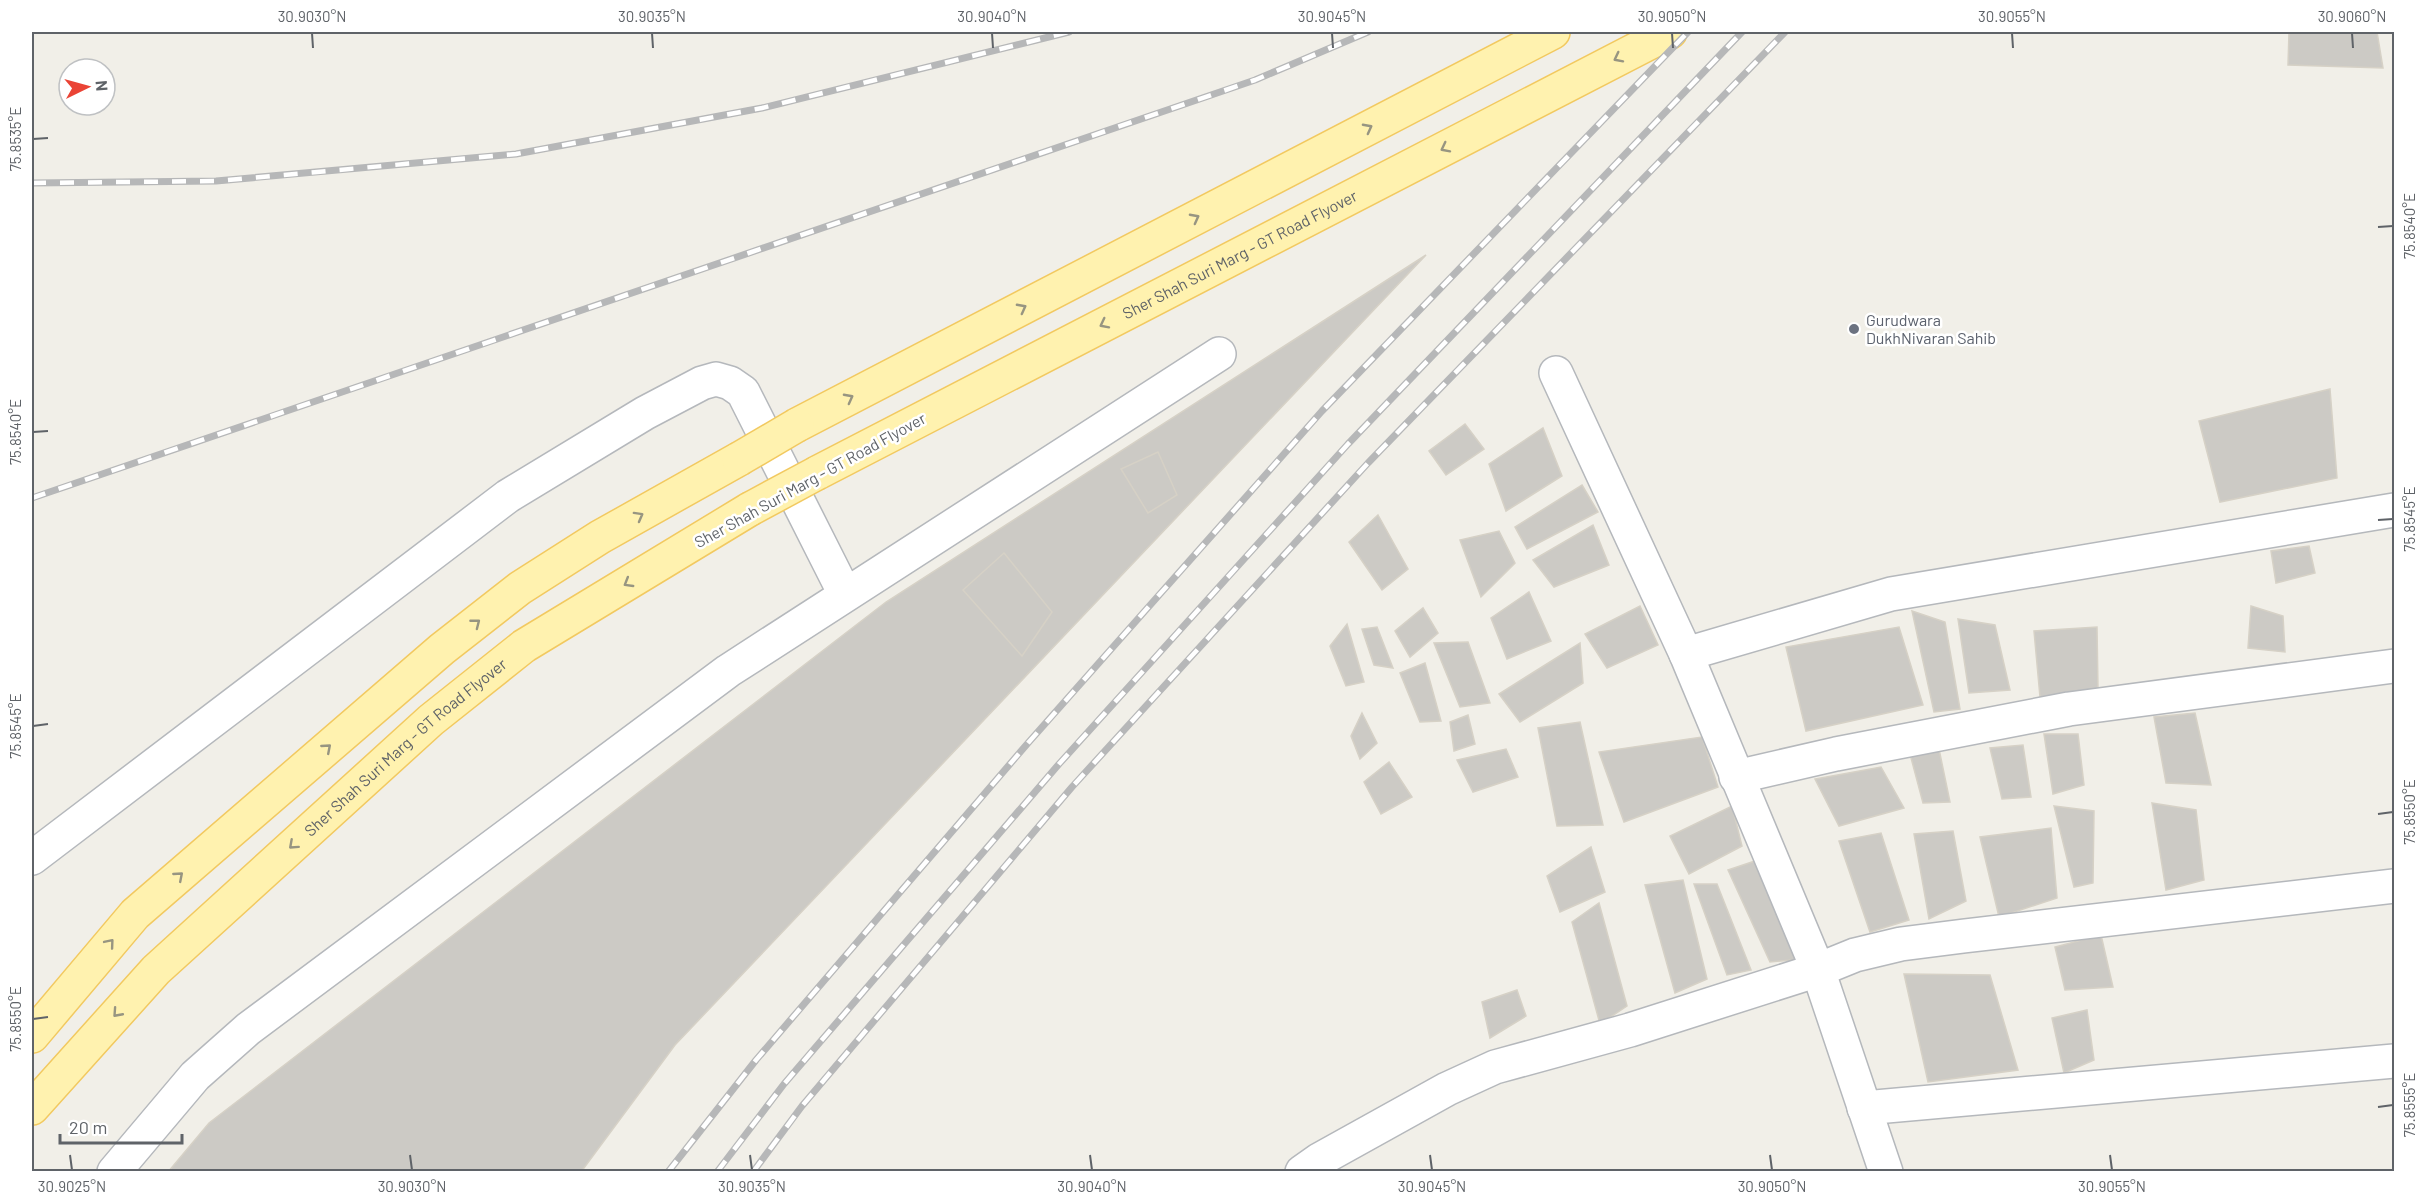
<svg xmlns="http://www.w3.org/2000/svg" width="2426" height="1203" font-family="Barlow,sans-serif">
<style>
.building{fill:#cccac5;stroke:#d6d1c6;stroke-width:1.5}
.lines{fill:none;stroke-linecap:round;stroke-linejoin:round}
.street-casing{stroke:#b5b8bc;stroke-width:36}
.primary-casing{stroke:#f2c960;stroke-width:36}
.street{stroke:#fff;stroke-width:33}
.primary{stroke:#fff2af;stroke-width:33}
.rail-casing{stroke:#b6b7b8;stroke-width:7}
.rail{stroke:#fff;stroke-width:4.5;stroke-dasharray:14;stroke-linecap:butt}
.primary-bridge-casing{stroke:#f2c960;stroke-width:36;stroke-linecap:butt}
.primary-bridge{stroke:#fff2af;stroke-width:33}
.oneway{stroke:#979581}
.ticks{fill:none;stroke:#5f6368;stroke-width:2}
.worship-dot{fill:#6b7280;stroke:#fff;stroke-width:2}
.labels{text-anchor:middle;stroke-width:5;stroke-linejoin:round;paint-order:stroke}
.street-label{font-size:16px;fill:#5f6368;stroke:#fff}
.worship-label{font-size:16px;fill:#5b616d;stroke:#fff;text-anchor:start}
.neatline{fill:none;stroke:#5f6368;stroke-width:2}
.ticks-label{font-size:15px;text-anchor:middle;fill:#5f6368}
</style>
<rect width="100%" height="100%" fill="#f1efe8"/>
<!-- building -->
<g class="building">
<path d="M2289,32h88l6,36 -95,-3z"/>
<path d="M1426,255l-751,790 -94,127h-413l41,-49 677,-521z"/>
<path d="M2330,389l7,89 -117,24 -21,-81z"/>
<path d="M1465,424l19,25 -38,26 -17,-24z"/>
<path d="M1543,428l19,48 -56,35 -17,-47z"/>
<path d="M1158,452l19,43 -29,18 -27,-44z"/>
<path d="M1582,485l16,27 -71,37 -12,-22z"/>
<path d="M1378,515l30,54 -26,21 -33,-48z"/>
<path d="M1593,525l16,40 -55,22 -21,-27z"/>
<path d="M1499,531l16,32 -34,34 -21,-57z"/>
<path d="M2309,546l6,27 -39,10 -5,-32z"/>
<path d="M1004,553l48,59 -30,44 -59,-66z"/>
<path d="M1529,592l22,49 -44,18 -16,-41z"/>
<path d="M1640,606l18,39 -51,23 -22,-34z"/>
<path d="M2251,606l32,10 2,36 -37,-4z"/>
<path d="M1423,608l15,25 -28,24 -15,-26z"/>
<path d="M1912,611l33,11 15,87 -26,3z"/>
<path d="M1958,619l37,6 15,65 -41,3z"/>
<path d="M1347,624l17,58 -18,4 -16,-40z"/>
<path d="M1377,627l16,41 -19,-3 -12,-36z"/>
<path d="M1899,627l24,78 -117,26 -20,-84z"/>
<path d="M2097,627l1,62 -58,8 -6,-66z"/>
<path d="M1468,642l22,61 -30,4 -26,-64z"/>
<path d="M1580,643l3,40 -63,39 -21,-28z"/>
<path d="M1425,663l16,58 -21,1 -20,-49z"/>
<path d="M1362,713l15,30 -17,16 -9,-23z"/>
<path d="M2195,713l16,72 -45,-2 -12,-66z"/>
<path d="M1468,715l7,29 -21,7 -4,-29z"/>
<path d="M1580,722l23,103 -46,1 -19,-98z"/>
<path d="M2044,734h34l6,51 -31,9z"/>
<path d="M1702,737l16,50 -94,35 -25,-70z"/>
<path d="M2023,745l8,52 -29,2 -12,-51z"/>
<path d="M1506,749l12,28 -45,15 -16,-32z"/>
<path d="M1939,749l11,53 -27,1 -13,-49z"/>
<path d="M1389,762l23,35 -31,17 -17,-32z"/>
<path d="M1881,767l23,41 -65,18 -24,-47z"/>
<path d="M2152,803l44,7 8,70 -38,10z"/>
<path d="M1732,806l10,40 -53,28 -19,-38z"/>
<path d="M2054,806l40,5 -1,72 -19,4z"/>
<path d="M2051,828l6,70 -58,19 -19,-80z"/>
<path d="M1953,831l13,70 -37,18 -15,-85z"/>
<path d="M1881,833l28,87 -39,12 -31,-91z"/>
<path d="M1591,847l14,45 -45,20 -13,-36z"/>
<path d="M1755,861l48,98 -33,3 -42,-92z"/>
<path d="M1683,880l24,99 -32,14 -30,-108z"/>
<path d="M1694,884h23l34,86 -24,5z"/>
<path d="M1599,903l28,103 -27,18 -28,-102z"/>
<path d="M2101,935l12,52 -48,3 -10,-43z"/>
<path d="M1904,974l86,1 28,95 -90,12z"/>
<path d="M1517,990l9,26 -36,22 -8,-36z"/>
<path d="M2087,1010l7,50 -30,13 -12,-55z"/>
</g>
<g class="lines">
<!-- street casing -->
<g class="street-casing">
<g id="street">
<path d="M1556,373l130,281 132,316 68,202"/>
<path d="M1686,654l205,-60 503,-84"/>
<path d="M1736,777l100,-23 233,-45 325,-43"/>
<path d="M32,858l476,-362 137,-83 57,-30 14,-4 14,4 13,9 102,202"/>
<path d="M1864,1108l530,-47"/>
<path d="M114,1172l81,-96 53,-47 480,-358 491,-317"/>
<path d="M1302,1172l17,-12 128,-71 48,-22 135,-37 188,-60 37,-15 46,-11 63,-8 430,-50"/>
</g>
</g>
<!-- primary casing -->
<g class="primary-casing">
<g id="primary">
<path d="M797,425l756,-393"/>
<path id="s1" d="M817,473l853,-441"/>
<path d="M32,1036l103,-122 307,-265 78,-61 80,-51 139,-78"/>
<path id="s2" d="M32,1108l124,-138 275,-250 93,-74 226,-137"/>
</g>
</g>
<!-- street -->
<use href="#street" class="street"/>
<!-- primary -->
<use href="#primary" class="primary"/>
<!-- rail casing -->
<g class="rail-casing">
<g id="rail">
<path d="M32,183l184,-2 300,-27 246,-46 307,-76"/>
<path d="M32,498l1223,-418 113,-48"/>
<path d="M668,1172l88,-112 272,-317 294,-332 366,-379"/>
<path d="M717,1172l67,-88 275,-320 289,-320 394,-412"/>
<path d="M753,1172l49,-66 270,-319 296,-324 417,-431"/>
</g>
</g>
<!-- rail -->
<use href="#rail" class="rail"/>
<!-- primary-bridge casing -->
<g class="primary-bridge-casing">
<g id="primary-bridge">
<path d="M739,459l58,-34"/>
<path d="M750,509l67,-36"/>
</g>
</g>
<!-- primary-bridge -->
<use href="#primary-bridge" class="primary-bridge"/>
</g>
<!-- one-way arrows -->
<defs><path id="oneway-chevron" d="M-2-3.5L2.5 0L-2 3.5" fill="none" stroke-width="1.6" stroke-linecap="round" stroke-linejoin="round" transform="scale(1.5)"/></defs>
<g class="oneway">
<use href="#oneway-chevron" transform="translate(1618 58) rotate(153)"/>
<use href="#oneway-chevron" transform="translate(1368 128) rotate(-28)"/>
<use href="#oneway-chevron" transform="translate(1445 148) rotate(153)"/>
<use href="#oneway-chevron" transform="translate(1195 218) rotate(-28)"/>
<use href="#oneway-chevron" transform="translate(1022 308) rotate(-28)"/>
<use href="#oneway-chevron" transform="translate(1104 324) rotate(153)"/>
<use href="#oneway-chevron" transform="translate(849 398) rotate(-28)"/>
<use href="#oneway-chevron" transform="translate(639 516) rotate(-29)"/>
<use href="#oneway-chevron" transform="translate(628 583) rotate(149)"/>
<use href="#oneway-chevron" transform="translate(476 623) rotate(-38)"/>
<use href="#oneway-chevron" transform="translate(327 748) rotate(-41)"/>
<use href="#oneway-chevron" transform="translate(293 845) rotate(138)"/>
<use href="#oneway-chevron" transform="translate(179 876) rotate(-41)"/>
<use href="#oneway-chevron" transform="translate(110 943) rotate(-50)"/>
<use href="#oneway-chevron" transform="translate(117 1013) rotate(132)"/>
</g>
<!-- ticks -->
<path class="ticks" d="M312,33l1,15M652,33l1,15M992,33l1,15M1332,33l1,15M1672,33l1,15M2012,33l1,15M2352,33l1,15M33,139l15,-1M2378,227l15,-1M33,432l15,-1M2378,520l15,-1M33,726l15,-2M2378,814l15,-2M33,1019l15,-2M2378,1107l15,-2M70,1155l2,15M410,1155l2,15M750,1155l2,15M1090,1155l2,15M1430,1155l2,15M1770,1155l2,15M2110,1155l2,15"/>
<!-- markers -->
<circle class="worship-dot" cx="1854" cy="329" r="6"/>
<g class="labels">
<!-- street labels -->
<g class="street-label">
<text dy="6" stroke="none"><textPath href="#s1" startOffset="476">Sher Shah Suri Marg - GT Road Flyover</textPath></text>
<text transform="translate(810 480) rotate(-29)" y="6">Sher Shah Suri Marg - GT Road Flyover</text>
<text dy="6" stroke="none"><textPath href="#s2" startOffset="520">Sher Shah Suri Marg - GT Road Flyover</textPath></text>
</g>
<!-- worship labels -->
<g class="worship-label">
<text x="1866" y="326">Gurudwara<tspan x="1866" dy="18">DukhNivaran Sahib</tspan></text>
</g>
</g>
<!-- border -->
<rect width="2426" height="1203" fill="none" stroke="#ffffff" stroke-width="66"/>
<!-- north arrow -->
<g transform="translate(87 87) rotate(85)"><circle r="28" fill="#ffffff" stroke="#bfc1c3" stroke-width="1.5"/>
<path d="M0-4.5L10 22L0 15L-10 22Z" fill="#ea4335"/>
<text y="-9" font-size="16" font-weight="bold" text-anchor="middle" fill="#5f6368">N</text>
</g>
<!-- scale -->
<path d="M60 1134v9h122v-9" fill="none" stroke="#5f6368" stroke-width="3"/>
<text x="69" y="1134" font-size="18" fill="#5f6368" stroke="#ffffff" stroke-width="4.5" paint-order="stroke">20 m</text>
<rect x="33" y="33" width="2360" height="1137" class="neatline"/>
<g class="ticks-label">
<text x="312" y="22">30.9030°N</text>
<text x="652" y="22">30.9035°N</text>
<text x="992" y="22">30.9040°N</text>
<text x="1332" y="22">30.9045°N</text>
<text x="1672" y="22">30.9050°N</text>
<text x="2012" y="22">30.9055°N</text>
<text x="2352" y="22">30.9060°N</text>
<text transform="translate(16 139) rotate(-90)" y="5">75.8535°E</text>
<text transform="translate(2410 226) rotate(-90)" y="5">75.8540°E</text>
<text transform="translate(16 432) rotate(-90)" y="5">75.8540°E</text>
<text transform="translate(2410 519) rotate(-90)" y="5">75.8545°E</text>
<text transform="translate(16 726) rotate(-90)" y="5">75.8545°E</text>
<text transform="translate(2410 812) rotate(-90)" y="5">75.8550°E</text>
<text transform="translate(16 1019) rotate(-90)" y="5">75.8550°E</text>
<text transform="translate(2410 1105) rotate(-90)" y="5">75.8555°E</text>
<text x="72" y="1192">30.9025°N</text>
<text x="412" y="1192">30.9030°N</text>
<text x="752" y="1192">30.9035°N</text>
<text x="1092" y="1192">30.9040°N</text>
<text x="1432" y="1192">30.9045°N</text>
<text x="1772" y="1192">30.9050°N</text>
<text x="2112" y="1192">30.9055°N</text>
</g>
</svg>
